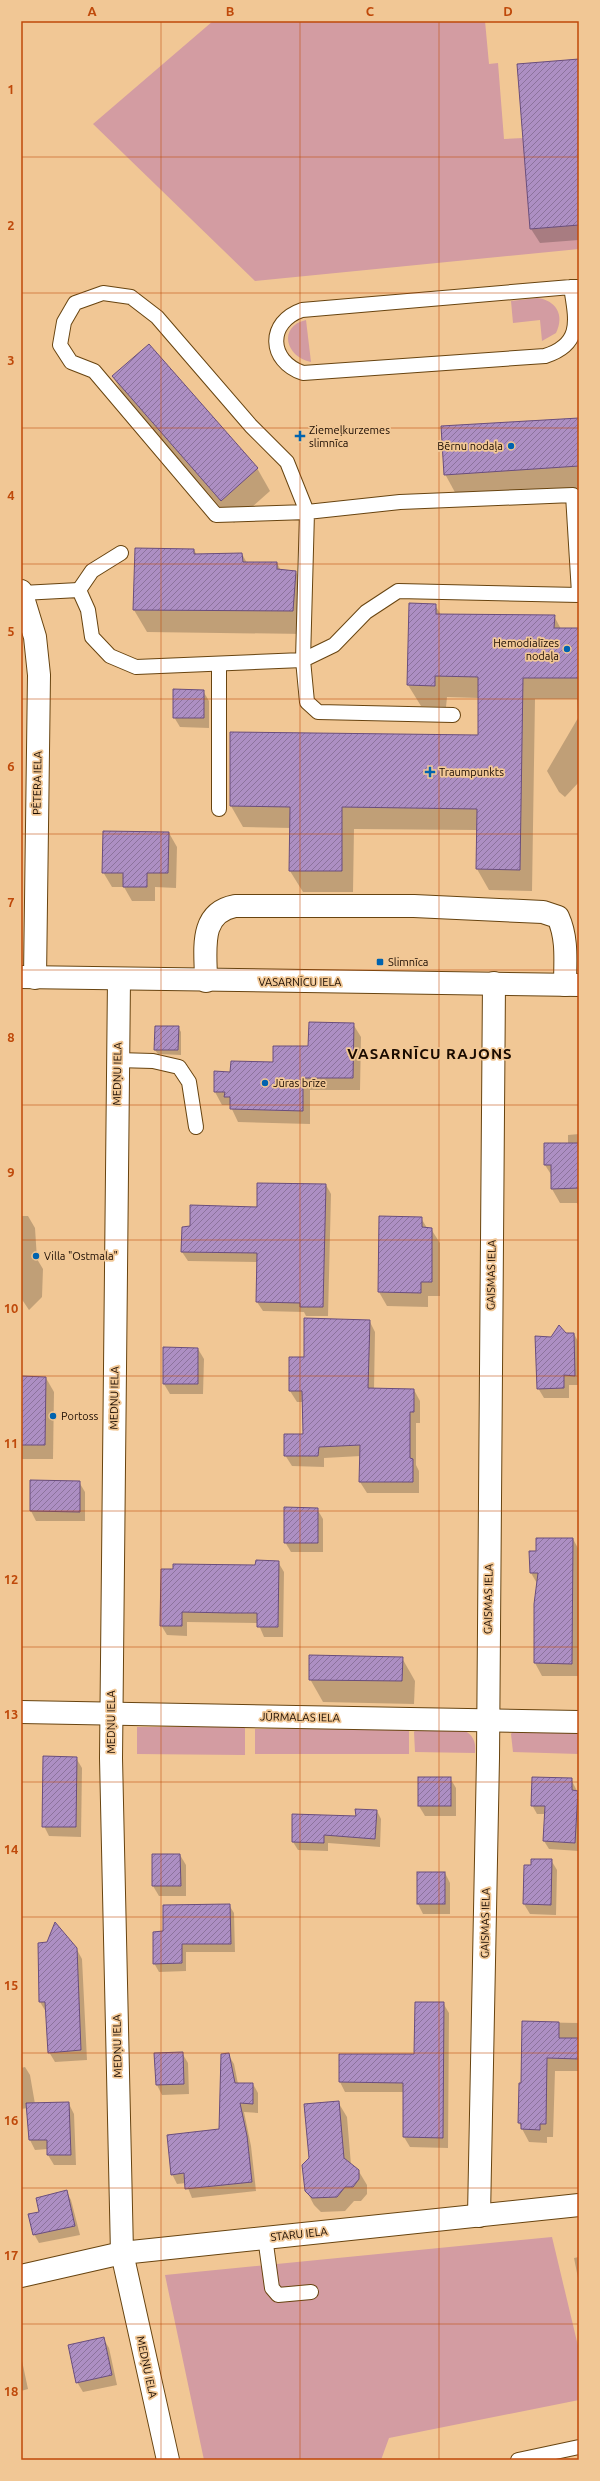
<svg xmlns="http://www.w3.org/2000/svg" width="600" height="2481" font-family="Ubuntu,sans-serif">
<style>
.grass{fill:#d39ca2}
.shadow{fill:#0003}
.building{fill:url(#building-hatch);stroke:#6a4e7d}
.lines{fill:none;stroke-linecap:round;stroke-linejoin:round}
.service-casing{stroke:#684410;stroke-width:16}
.minor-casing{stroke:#684410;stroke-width:24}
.tertiary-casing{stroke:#684410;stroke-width:24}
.service{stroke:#fff;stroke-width:14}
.minor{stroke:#fff;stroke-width:22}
.tertiary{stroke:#fff;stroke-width:22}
.grid{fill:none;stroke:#bf490a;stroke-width:1;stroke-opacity:0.55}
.poi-dot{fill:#0063af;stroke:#f1c795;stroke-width:1.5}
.labels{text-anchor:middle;stroke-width:3.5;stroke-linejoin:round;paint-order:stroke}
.poi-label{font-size:11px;fill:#1a0b00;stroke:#f1c795;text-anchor:start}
.street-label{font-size:11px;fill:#1a0b00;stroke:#f1c795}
.district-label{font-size:15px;font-weight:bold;letter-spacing:1px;fill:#1a0b00;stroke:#f1c795}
.neatline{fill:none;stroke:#bf490a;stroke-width:1.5}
.grid-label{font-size:13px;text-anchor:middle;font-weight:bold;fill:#bf490a}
</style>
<defs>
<pattern id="building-hatch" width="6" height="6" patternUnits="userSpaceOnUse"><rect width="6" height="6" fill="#ad8fc3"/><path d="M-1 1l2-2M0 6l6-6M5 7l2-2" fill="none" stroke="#8c739c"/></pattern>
</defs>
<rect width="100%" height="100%" fill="#f1c795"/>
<!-- grass -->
<g class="grass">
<path d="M213,21h272l4,43 9,-1 6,76 19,-1 7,91 49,-4v24l-324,32 -162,-157z"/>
<path d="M537,298c19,2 28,17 19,35l-14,8 -2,-21 -27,3 -2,-22z"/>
<path d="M306,320l5,42c-26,-5 -33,-36 -5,-42z"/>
<path d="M137,1727h108v28l-108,-1z"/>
<path d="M418,1727c23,1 61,-6 57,26l-60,-1 -1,-20z"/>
<path d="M409,1728v26h-154v-25z"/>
<path d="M513,1731l66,2v21l-66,-2 -2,-18z"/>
<path d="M552,2237l27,113v50l-190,38 -8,22h-177l-39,-185z"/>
</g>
<!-- shadow -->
<g class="shadow">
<path d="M579,60v180l-39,3 -9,-14 -13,-164z"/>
<path d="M113,377l144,91 13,23 -36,32 -108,-124z"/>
<path d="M579,419v69l-122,8 -12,-22z"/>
<path d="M194,550l3,5 45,-1 5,9h30l4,8 15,1 13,22 -4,40 -158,-2 -13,-22z"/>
<path d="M410,604l25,1 6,10 113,1 7,13h18v153l-14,15 -6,-5 -12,-21 31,-53 -1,-19h-42l-3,192 -43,-1 -12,-21v-39l-123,-1 -1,63h-50l-13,-21 1,-43 -48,-1 -12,-21 248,-70v-38l-32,-1 -1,10 -25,-1 -13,-21z"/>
<path d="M203,691l6,10v27l-29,-1 -6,-10z"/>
<path d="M169,833l8,14 -1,41 -21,-1v14h-23l-8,-14h-12l-9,-15z"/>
<path d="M353,1024l8,13 -1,53h-50v34l-72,-2 -8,-17h-8l-7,-13z"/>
<path d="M178,1027l3,5v23l-23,-1 -3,-4z"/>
<path d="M579,1134v72l-2,-3h-17l-8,-14v-13l-7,-11 23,-21v-9z"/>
<path d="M326,1185l5,9 -3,122h-22l-2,-4 -41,-1 -6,-9 1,-40 -70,-1 -6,-9 9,-25z"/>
<path d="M21,1216h7l7,12 2,31 6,10 -1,28 -13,13 -8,-12z"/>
<path d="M421,1218l6,10 4,1 9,14v53h-12v11l-41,-1 -8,-14z"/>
<path d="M369,1320l6,12 -1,57 40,1 6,11v22h-4v42l3,6v22h-52l-7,-11 1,-26 -37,2v9l-32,-1 -7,-11 19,-20 -1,-33h-6l-7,-11 15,-33z"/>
<path d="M565,1334h9l5,9v42h-10v13h-25l-6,-10 13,-50z"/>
<path d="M198,1349l6,10 -1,35h-33l-6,-10z"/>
<path d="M21,1377l25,1 8,14 -1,67h-32z"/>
<path d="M79,1482l6,10v29h-49l-5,-10z"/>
<path d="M317,1509l6,10v33h-32l-6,-10z"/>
<path d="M573,1539l6,11v126h-37l-7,-13v-59l3,-19 -7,-12 6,-21z"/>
<path d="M278,1562l6,10 -1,65h-19l-6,-14 -71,-1v14l-20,-1 -6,-10 1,-55 94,-4z"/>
<path d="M402,1658l13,23 -1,23 -91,-2 -13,-23z"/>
<path d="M76,1758l6,10 -1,69 -32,-1 -5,-10z"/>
<path d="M450,1778l6,10v28h-31l-6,-10z"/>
<path d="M571,1779l8,16v56l-30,-2 -5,-8 2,-27h-9l-5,-9z"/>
<path d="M377,1811l4,8 -1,28 -52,-4v8l-30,-1 -5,-8v-27l64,2z"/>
<path d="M180,1855l6,10v31h-27l-6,-10z"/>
<path d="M551,1860l6,10 -1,45 -26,-1 -6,-10 1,-38h7z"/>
<path d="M445,1873l5,10v31h-27l-5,-10z"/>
<path d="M229,1905l5,8 1,39h-49v19l-27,1 -5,-9 10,-31z"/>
<path d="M76,1948l6,11 5,101 -32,2 -6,-10 -3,-40 -6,-10z"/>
<path d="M443,2003l6,10 -1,135 -38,-1 -6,-10v-45h-59l-5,-10v-27h75z"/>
<path d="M523,2022l56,1v48h-24l-2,66h-6v6l-18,-1 -10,-19 3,-39z"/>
<path d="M182,2053l6,10 1,31 -27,1 -5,-10z"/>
<path d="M228,2054l6,10 4,20h15l5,9v20l-14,-1 7,34 5,45 -64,7 -6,-15 -9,1 -5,-10 48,-44z"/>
<path d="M25,2067l5,8 5,29h34l5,10 2,51h-22l-6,-10v-6l-13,1 -5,-10 -2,-32 -7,1v-41z"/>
<path d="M338,2102l9,15 4,48 7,5 9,15v9l-6,7h-7l-9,10 -24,1 -7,-7 -8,-15 4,-32z"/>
<path d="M66,2191l5,9 9,35 -41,8 -5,-9 6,-22z"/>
<path d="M579,2257v26l-5,-25z"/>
<path d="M103,2338l6,10 8,37 -34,7 -6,-10z"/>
<path d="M21,2356l7,33 -7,2z"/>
</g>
<!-- building -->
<g class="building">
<path d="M579,59v166l-49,4 -13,-165z"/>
<path d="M149,344l109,124 -37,33 -109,-125z"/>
<path d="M579,418v48l-135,9 -3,-49z"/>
<path d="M135,548l59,1v5l48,-1 1,9h34v7l19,2 -3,40 -160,-1z"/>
<path d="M409,603l27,1v10l119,1 -1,13h25v50h-56l-3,192 -44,-1 1,-60 -135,-2v64h-53l1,-64 -60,-1v-74l248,3v-58l-43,-1v10l-28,-1z"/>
<path d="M173,689l31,1v28h-31z"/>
<path d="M103,831l66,1 -1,41h-21v14h-24v-14h-21z"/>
<path d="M309,1022l45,1 -1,55h-50v33l-73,-2v-12h-6l1,-5h-11v-21l16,1 1,-11 42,1v-16h35z"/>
<path d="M155,1026h24l-1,24h-24z"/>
<path d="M544,1143h35v45l-28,1v-24h-7z"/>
<path d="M257,1183l69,1 -3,123h-23v-4l-44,-1 1,-49 -76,-1 1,-25 8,-1v-21l67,2z"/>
<path d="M379,1216l43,1v10l10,1v54h-11v11l-43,-1z"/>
<path d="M304,1318l66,2 -2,68 46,1v23h-4v46l3,1v23h-54l1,-37 -41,2 -1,9h-34v-22h19l-1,-43h-13v-34h15z"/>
<path d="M559,1325l7,8h8l1,43 -11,-1v13l-27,1 -2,-53 16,1z"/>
<path d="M163,1347l35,1v36h-35z"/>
<path d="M21,1376l25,1 -1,68h-24z"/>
<path d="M30,1480l50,1v31l-50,-1z"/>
<path d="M284,1507l34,1v35h-34z"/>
<path d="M536,1538h37l-1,126 -38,-1v-59l4,-31h-8l-1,-22h7z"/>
<path d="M256,1560l23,1 -1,66h-21v-14h-25l-50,-1v14h-22l1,-57h12v-5l82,1z"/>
<path d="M309,1655l94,2 -1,24 -93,-1z"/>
<path d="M43,1756l34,1 -1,70h-34z"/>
<rect x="418" y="1777" width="33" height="29"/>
<path d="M532,1777l40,1v12l6,1 -3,52 -32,-2 2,-35h-14z"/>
<path d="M355,1809l22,1 -2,29 -51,-4v8l-32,-1v-28l64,2z"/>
<path d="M152,1854h28l1,32h-29z"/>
<path d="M531,1859h21l-1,46 -28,-1 1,-39h7z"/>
<rect x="417" y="1872" width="28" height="32"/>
<path d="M230,1904l1,40h-49v19l-29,1v-32l10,-1v-26z"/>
<path d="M55,1922l22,26 4,102 -33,3 -3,-51h-6l-1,-59 9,-1z"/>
<path d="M415,2002h29l-1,136 -40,-1v-54l-64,-1v-28h75z"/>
<path d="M522,2021l37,1v16h20v21l-32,-1 -1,66h-6v6l-19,-1v-6h-3l1,-40h2z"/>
<path d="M183,2052l1,32 -28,1 -2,-32z"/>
<path d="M229,2053l6,30h18v21l-13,-1 7,33 5,46 -67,7 -1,-16 -13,2 -4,-40 52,-6 2,-75z"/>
<path d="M339,2101l5,57 15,12v9l-6,8h-8l-8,10 -25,1 -7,-7 -3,-26 7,-7 -5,-54z"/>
<path d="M69,2102l2,53h-24v-15h-18l-3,-37z"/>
<path d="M67,2190l8,36 -42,9 -5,-21 11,-2 -3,-14z"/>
<path d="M104,2337l8,38 -36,8 -8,-38z"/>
</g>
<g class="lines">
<!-- service casing -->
<g class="service-casing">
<g id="service">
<path d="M571,287c5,32 12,57 -26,69l-242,17c-35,-12 -36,-51 -1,-63l269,-23h8"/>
<path d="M79,590l13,-19 29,-18"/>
<path d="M22,593l57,-3 9,20 4,27 18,19 26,11 167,-7 4,-148 -20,-50 -36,-36 -94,-109 -26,-20 -28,-4 -28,10 -11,19 -4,23 11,17 23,9 122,144 91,-3 93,-10 173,-7 6,98"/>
<path d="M453,715l-135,-3 -11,-10 -4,-42 31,-15 32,-33 32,-21 181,4"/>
<path d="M219,809v-145"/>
<path d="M117,1060l36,1 26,6 10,15 7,45"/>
<path d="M265,2237l7,51 6,7 33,-3"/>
<path d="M518,2460l61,-13"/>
</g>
</g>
<!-- minor casing -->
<g class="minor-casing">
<g id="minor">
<path d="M21,591l14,46 4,38 -4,303"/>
<path d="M119,979l-8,779 11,495 46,207"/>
<path d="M206,981c0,-30 -8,-68 29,-75h179l129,6 15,5c10,22 7,45 7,68"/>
<path d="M21,1712l558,10"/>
<path d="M479,2216l9,-458 6,-775"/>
<path d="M21,2276l101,-23 457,-48"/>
</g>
</g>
<!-- tertiary casing -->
<g class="tertiary-casing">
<path id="tertiary" d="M21,977l558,8"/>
</g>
<!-- service -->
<use href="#service" class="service"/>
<!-- minor -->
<use href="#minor" class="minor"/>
<!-- tertiary -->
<use href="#tertiary" class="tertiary"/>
</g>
<!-- grid -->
<path class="grid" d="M161,21v2439M300,21v2439M439,21v2439M21,157h558M21,293h558M21,428h558M21,564h558M21,699h558M21,834h558M21,970h558M21,1105h558M21,1240h558M21,1376h558M21,1511h558M21,1647h558M21,1782h558M21,1917h558M21,2053h558M21,2188h558M21,2324h558"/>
<!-- markers -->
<g class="poi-dot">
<path d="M298 430h4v4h4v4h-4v4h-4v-4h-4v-4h4z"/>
<circle cx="511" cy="446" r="4"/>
<circle cx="567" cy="649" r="4"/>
<path d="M428 766h4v4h4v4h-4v4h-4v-4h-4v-4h4z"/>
<rect x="376" y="958" width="8" height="8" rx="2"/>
<circle cx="265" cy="1083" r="4"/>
<circle cx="36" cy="1256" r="4"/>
<circle cx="53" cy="1416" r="4"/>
</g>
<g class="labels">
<!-- poi labels -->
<g class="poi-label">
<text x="309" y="434">Ziemeļkurzemes<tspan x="309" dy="13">slimnīca</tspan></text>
<text x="503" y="450" text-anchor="end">Bērnu nodaļa</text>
<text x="559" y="647" text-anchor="end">Hemodialīzes<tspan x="559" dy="13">nodaļa</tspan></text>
<text x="439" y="776">Traumpunkts</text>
<text x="388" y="966">Slimnīca</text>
<text x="273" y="1087">Jūras brīze</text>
<text x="44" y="1260">Villa "Ostmala"</text>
<text x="61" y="1420">Portoss</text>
</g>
<!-- street labels -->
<g class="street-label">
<text transform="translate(37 783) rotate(-89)" y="4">PĒTERA IELA</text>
<text x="300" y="986">VASARNĪCU IELA</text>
<text transform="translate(117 1074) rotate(-89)" y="4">MEDŅU IELA</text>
<text transform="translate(491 1275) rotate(-89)" y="4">GAISMAS IELA</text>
<text transform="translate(114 1398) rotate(-89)" y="4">MEDŅU IELA</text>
<text transform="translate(488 1599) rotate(-89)" y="4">GAISMAS IELA</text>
<text transform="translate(300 1717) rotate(1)" y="4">JŪRMALAS IELA</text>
<text transform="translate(111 1722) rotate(-90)" y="4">MEDŅU IELA</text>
<text transform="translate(485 1923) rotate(-89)" y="4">GAISMAS IELA</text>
<text transform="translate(117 2046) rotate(-91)" y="4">MEDŅU IELA</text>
<text transform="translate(299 2234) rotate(-6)" y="4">STARU IELA</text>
<text transform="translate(147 2367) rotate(78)" y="4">MEDŅU IELA</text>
</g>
<!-- district labels -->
<g class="district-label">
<text x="430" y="1059">VASARNĪCU RAJONS</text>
</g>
</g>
<!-- border -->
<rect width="600" height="2481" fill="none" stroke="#f1c795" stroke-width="44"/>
<rect x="22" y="22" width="556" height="2437" class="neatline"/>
<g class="grid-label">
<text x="92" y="16">A</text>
<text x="230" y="16">B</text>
<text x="370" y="16">C</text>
<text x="508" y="16">D</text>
<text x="11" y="94">1</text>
<text x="11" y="230">2</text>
<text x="11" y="365">3</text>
<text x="11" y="500">4</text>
<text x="11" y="636">5</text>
<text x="11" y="771">6</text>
<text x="11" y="907">7</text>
<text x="11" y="1042">8</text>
<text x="11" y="1177">9</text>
<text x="11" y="1313">10</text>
<text x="11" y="1448">11</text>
<text x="11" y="1584">12</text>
<text x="11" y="1719">13</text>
<text x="11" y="1854">14</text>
<text x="11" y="1990">15</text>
<text x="11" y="2125">16</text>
<text x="11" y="2260">17</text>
<text x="11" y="2396">18</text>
</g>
</svg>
